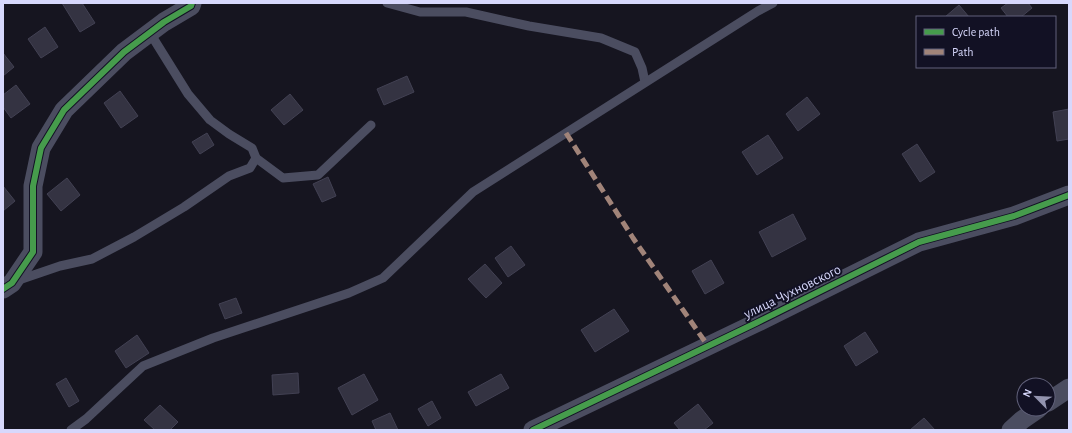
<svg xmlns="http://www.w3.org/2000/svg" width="1072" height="433" font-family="'Alegreya Sans',sans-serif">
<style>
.building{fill:#343342;stroke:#424153}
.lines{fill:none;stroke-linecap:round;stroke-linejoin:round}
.service{stroke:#4b4d60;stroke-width:9}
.minor{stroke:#4b4d60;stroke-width:19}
.quiet{stroke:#a18479;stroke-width:5;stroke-dasharray:10 5;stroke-linecap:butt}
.cycleway-casing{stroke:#121124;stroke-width:8}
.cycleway{stroke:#469c4c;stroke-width:6}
.labels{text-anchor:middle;stroke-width:4;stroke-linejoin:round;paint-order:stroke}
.street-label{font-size:14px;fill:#d7d8fc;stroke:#121124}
</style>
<rect width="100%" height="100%" fill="#161520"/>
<!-- building -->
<g class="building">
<path d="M62,3h20l13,20 -15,9z"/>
<path d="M1008,3h20l4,5 -11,9h-13l-7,-9z"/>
<path d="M959,5l10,12h-24z"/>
<path d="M45,27l13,20 -17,11 -13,-19z"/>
<path d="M3,53l11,14 -11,9z"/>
<path d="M407,76l7,16 -30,13 -7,-16z"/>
<path d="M16,85l14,19 -19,14 -8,-11v-12z"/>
<path d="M120,91l18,25 -17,12 -17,-25z"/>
<path d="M290,94l13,16 -19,15 -13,-15z"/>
<path d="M807,97l13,17 -22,17 -12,-17z"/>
<path d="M1069,109v30l-12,2 -4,-29z"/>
<path d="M207,133l7,12 -14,9 -8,-12z"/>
<path d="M768,135l15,23 -26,17 -15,-23z"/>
<path d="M917,144l18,28 -15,10 -18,-28z"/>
<path d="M328,177l8,19 -14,6 -9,-18z"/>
<path d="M67,178l13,17 -19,16 -14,-17z"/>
<path d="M3,186l12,15 -12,10z"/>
<path d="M793,214l13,25 -34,18 -13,-25z"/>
<path d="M511,246l14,19 -17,12 -13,-19z"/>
<path d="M711,260l13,23 -19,11 -13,-23z"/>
<path d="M485,264l17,19 -16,15 -18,-19z"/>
<path d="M236,298l6,15 -17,6 -6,-15z"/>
<path d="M614,309l15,22 -34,21 -14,-22z"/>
<path d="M865,332l13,20 -22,14 -12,-20z"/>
<path d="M137,335l12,18 -23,15 -11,-17z"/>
<path d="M298,373l1,20 -26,2 -1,-20z"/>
<path d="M364,374l14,26 -26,15 -14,-27z"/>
<path d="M501,374l8,14 -33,18 -8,-14z"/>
<path d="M66,378l13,23 -10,6 -13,-23z"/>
<path d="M432,401l9,17 -13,8 -10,-17z"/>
<path d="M698,404l15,19 -9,7h-24l-6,-7z"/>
<path d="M160,405l18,17 -8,8h-15l-11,-10z"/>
<path d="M390,413l8,17h-22l-4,-9z"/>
<path d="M924,418l11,12h-25z"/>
</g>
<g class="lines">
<!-- service -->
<g class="service">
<path d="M387,3l33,9h46l63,14 72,12 34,14 7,16 3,14"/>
<path d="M256,158l27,20 35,-3 53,-50"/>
<path d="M16,281l44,-15 32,-7 42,-22 50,-30 45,-31 21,-8 6,-10 -4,-10 -23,-14 -19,-14 -22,-26 -38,-61"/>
<path d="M71,430l15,-11 57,-53 70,-28 136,-45 34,-15 90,-86 285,-181 15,-8"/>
</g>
<!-- minor -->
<g class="minor">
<path d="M3,289l9,-6 21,-31v-66l8,-38 23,-38 60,-58 40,-30 27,-16 1,-3"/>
<path d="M1048,402l21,-14"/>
<path d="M533,430l223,-107 163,-81 95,-26 55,-21"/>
<path d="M1011,430l11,-10 16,-11"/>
</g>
<!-- quiet -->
<path class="quiet" d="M566,133l67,105 75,108"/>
<!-- cycleway casing -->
<g class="cycleway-casing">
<g id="cycleway">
<path d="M3,289l9,-6 21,-31v-66l8,-38 23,-38 60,-58 40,-30 27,-16 1,-3"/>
<path d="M533,430l223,-107 163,-81 95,-26 55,-21"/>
</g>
</g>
<!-- cycleway -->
<use href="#cycleway" class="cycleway"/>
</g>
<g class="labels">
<!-- street labels -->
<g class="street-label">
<text transform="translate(792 291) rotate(-26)" y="5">улица Чухновского</text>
</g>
</g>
<!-- border -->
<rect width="1072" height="433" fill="none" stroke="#d7d8fc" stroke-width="8"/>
<!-- legend -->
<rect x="916" y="16" width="140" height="52" fill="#121124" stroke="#61617a"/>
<rect x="924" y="29" width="20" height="6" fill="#469c4c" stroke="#61617a"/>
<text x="952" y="36" font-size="12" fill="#d7d8fc">Cycle path</text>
<rect x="924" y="49" width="20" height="6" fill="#a18479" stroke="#61617a"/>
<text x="952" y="56" font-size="12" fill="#d7d8fc">Path</text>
<!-- north arrow -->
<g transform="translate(1036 397) rotate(294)"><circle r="19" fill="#121124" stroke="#61617a"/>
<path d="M0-3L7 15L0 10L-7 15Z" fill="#9394af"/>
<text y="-6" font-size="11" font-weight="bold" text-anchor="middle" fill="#d7d8fc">N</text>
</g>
</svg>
